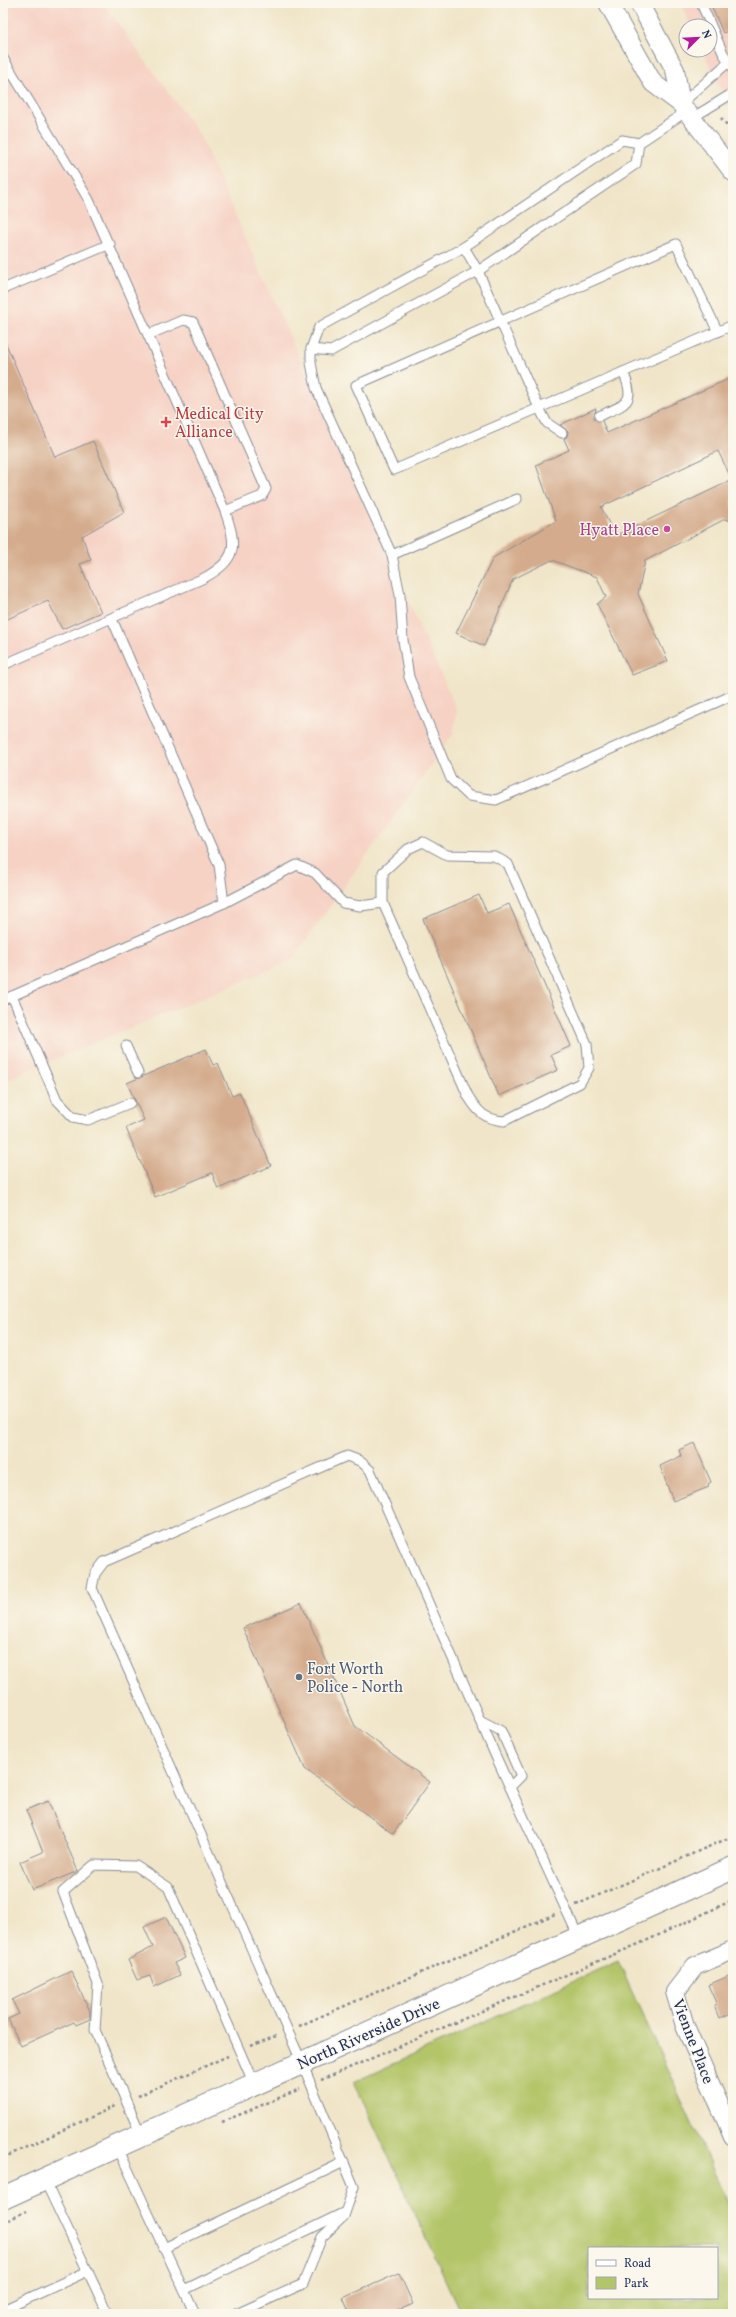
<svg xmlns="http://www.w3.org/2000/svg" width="736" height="2317" font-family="Vollkorn,serif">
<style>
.built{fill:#f6d2c4}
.green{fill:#b3c569;stroke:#677a64;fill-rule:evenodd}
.building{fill:#d4ab8c;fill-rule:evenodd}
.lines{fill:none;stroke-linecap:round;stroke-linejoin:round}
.service-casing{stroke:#868a93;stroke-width:11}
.minor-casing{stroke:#868a93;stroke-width:20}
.secondary-casing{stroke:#868a93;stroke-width:24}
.path{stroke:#868a93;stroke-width:2.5;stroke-dasharray:3 3;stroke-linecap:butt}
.service{stroke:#fff;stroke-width:9}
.minor{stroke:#fff;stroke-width:18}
.secondary{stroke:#fff;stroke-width:22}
.health-dot{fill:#e0444e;stroke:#fbf7ec;stroke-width:1.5}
.hotel-dot{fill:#d1479c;stroke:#fbf7ec;stroke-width:1.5}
.service-dot{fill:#5c6f8a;stroke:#fbf7ec;stroke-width:1.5}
.labels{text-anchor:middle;stroke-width:3;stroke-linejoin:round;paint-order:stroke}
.health-label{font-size:16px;fill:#be3a42;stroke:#fbf7ec;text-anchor:start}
.hotel-label{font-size:16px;fill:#b23c85;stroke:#fbf7ec;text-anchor:end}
.service-label{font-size:16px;fill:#4e5e75;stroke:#fbf7ec;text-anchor:start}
.street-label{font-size:16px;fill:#1b2f5e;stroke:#fbf7ec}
</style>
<rect width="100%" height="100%" fill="#fbf7ec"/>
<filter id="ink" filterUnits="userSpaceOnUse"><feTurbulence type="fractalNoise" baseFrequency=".025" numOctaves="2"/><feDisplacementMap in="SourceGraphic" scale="8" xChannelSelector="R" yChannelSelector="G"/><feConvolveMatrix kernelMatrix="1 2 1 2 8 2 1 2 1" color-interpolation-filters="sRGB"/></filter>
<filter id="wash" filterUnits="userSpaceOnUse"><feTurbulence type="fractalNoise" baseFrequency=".012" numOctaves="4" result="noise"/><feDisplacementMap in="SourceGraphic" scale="16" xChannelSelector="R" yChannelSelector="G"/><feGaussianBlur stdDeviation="0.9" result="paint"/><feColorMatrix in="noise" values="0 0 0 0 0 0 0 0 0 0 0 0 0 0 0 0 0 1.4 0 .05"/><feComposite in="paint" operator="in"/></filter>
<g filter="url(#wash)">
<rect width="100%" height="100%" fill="#f0e5c8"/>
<!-- built -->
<g class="built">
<path d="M3,3h100l96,131 258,576 -4,24 -162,227 -288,120z"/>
<path d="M680,3h53v112l-31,-65h8v-24h-19z"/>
</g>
<!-- green -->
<path class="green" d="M618,1961l115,253v100h-272l-107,-232zM589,2248h128v50h-128z"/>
<g id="blocks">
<!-- building -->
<g class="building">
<path d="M710,3h23v26l-10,4z"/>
<path d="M3,337l52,120 38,-16 31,71 -42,24 9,24 -11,4 21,48 -39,17 -14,-28 -45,20z"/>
<path d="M733,377v145l-8,-3 -80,42 -7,33 30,67 -36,14 -35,-71 9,-7 -9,-20 -45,-17 -39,19 -29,67 -28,-13 37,-75 63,-37 -20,-56 33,-15 -5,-11 3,-3 1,-5 -8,-6 36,-17 -2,11 8,2 5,12zM718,451l14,29 -117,56 -14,-29z"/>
<path d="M479,895l8,18 22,-9 62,142 -20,9 7,15 -59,26 -76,-177z"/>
<path d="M206,1049l7,16 5,-2 14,33 8,-3 31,73 -53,23 -6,-16 -57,24 -29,-69 18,-8 -17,-37z"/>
<path d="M694,1443l17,39 -3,2 1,3 -36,14 -13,-35 21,-10 -2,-6z"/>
<path d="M301,1603l54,123 75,56 -37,52 -88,-65 -62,-141z"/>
<path d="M48,1801l30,70 -46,19 -12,-28 23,-10 -17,-42z"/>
<path d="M166,1917l19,41 -11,5 6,12 -26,12 -4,-11 -13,4 -9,-20 25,-13 -9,-20z"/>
<path d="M71,1971l19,40v8l-14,6 -2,-3 -53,24 -13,-27 11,-5 -7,-14z"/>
<path d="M733,1974v38l-14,6 -5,-12 3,-1 -9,-20z"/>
<path d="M399,2273l14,31 -14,6 1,4h-50l-7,-16z"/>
</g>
</g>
</g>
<g filter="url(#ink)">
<use href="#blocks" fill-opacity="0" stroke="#868a93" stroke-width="1"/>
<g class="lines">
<!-- service casing -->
<g class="service-casing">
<g id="service">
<path d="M701,3l22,50 10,15"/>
<path d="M3,58l86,142 136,311c12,35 13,48 -21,67l-201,87"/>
<path d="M681,104l51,-45"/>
<path d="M692,118l41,-25"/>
<path d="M639,143l-3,21 -158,107 -147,80 -20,-2 8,-22 145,-80 158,-107 17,3 48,-32"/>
<path d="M464,247l14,24 61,137 194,-83"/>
<path d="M3,289l107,-45"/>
<path d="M148,335l35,-15 10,2 73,167 -4,7 -37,15"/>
<path d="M311,349v14l5,25 76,167 8,40 3,45 6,37 42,102 18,17 27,4 237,-105"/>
<path d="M599,416c27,-12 38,-13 24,-44"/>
<path d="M562,433l-15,-10 -8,-15 -145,62 -38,-85 320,-141 42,88"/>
<path d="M392,555l125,-56"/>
<path d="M112,619l107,246 5,38"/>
<path d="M423,842l24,13 47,1 14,8 79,180 2,24 -9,15 -76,38c-20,-2 -26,-9 -36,-25l-85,-193v-31l25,-23z"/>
<path d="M12,996l45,104 16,17 15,3 42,-17"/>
<path d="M3,1000l221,-97 73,-38 18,8 28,30 17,3 23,-3"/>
<path d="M126,1046l12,27"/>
<path d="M480,1720l21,11 20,45 -11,11"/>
<path d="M141,2135l-46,-105 3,-46 -35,-92 31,-27 42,1 32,21 86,197"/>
<path d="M117,2146l78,168"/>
<path d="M44,2179l64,135"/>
<path d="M164,2248l180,-86"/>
<path d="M184,2290l161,-78"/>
<path d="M3,2310l85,-39"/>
<path d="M236,2314l67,-30 19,-47 22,-21 10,-29 -52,-124 -210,-475 3,-14 9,-12 243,-106 13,5 10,9 127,289 82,179"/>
</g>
</g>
<!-- minor casing -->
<g class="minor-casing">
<g id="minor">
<path d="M608,3l45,80 28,21 52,68"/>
<path d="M639,3l36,67 6,34"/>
<path d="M733,1950l-38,16 -20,26 10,34 48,110"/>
</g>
</g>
<!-- secondary casing -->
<g class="secondary-casing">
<path id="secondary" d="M3,2198l730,-330"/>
</g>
<!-- path -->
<g class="path">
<path d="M721,118l12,14"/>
<path d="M576,1905l157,-69"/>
<path d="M299,2026l256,-112"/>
<path d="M251,2046l25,-10"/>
<path d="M321,2080l329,-141 83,-39"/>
<path d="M138,2096l90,-40"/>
<path d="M222,2122l78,-33"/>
<path d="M3,2158l112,-52"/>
<path d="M3,2223l23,-12"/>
</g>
<!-- service -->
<use href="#service" class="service"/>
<!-- minor -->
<use href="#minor" class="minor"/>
<!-- secondary -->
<use href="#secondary" class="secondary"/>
</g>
</g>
<!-- markers -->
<path class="health-dot" d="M164 416h4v4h4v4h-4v4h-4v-4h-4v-4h4z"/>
<circle class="hotel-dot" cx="667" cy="529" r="4"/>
<circle class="service-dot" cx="299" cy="1677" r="4"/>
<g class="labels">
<!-- health labels -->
<g class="health-label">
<text x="175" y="419">Medical City<tspan x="175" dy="18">Alliance</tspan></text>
</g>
<!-- hotel labels -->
<g class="hotel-label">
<text x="659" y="535">Hyatt Place</text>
</g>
<!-- service labels -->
<g class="service-label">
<text x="307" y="1674">Fort Worth<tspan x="307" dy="18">Police - North</tspan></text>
</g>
<!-- street labels -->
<g class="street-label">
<text transform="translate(368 2033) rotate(-24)" y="6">North Riverside Drive</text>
<text transform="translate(694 2041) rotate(69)" y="6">Vienne Place</text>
</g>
</g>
<!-- margin -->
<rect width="736" height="2317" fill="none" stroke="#fbf7ec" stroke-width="16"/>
<!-- legend -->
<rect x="588" y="2247" width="130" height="52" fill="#fbf7ec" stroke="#a1a7b3"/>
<rect x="596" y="2260" width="20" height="6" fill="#ffffff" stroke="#a1a7b3"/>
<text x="624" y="2267" font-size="12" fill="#1b2f5e">Road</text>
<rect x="596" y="2277" width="20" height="12" fill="#b3c569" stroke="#a1a7b3"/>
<text x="624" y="2287" font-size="12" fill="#1b2f5e">Park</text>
<!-- north arrow -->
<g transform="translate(698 38) rotate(66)"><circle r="19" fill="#fbf7ec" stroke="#a1a7b3"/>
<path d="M0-3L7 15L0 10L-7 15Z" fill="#b5179e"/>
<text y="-6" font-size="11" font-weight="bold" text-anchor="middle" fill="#1b2f5e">N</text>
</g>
</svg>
